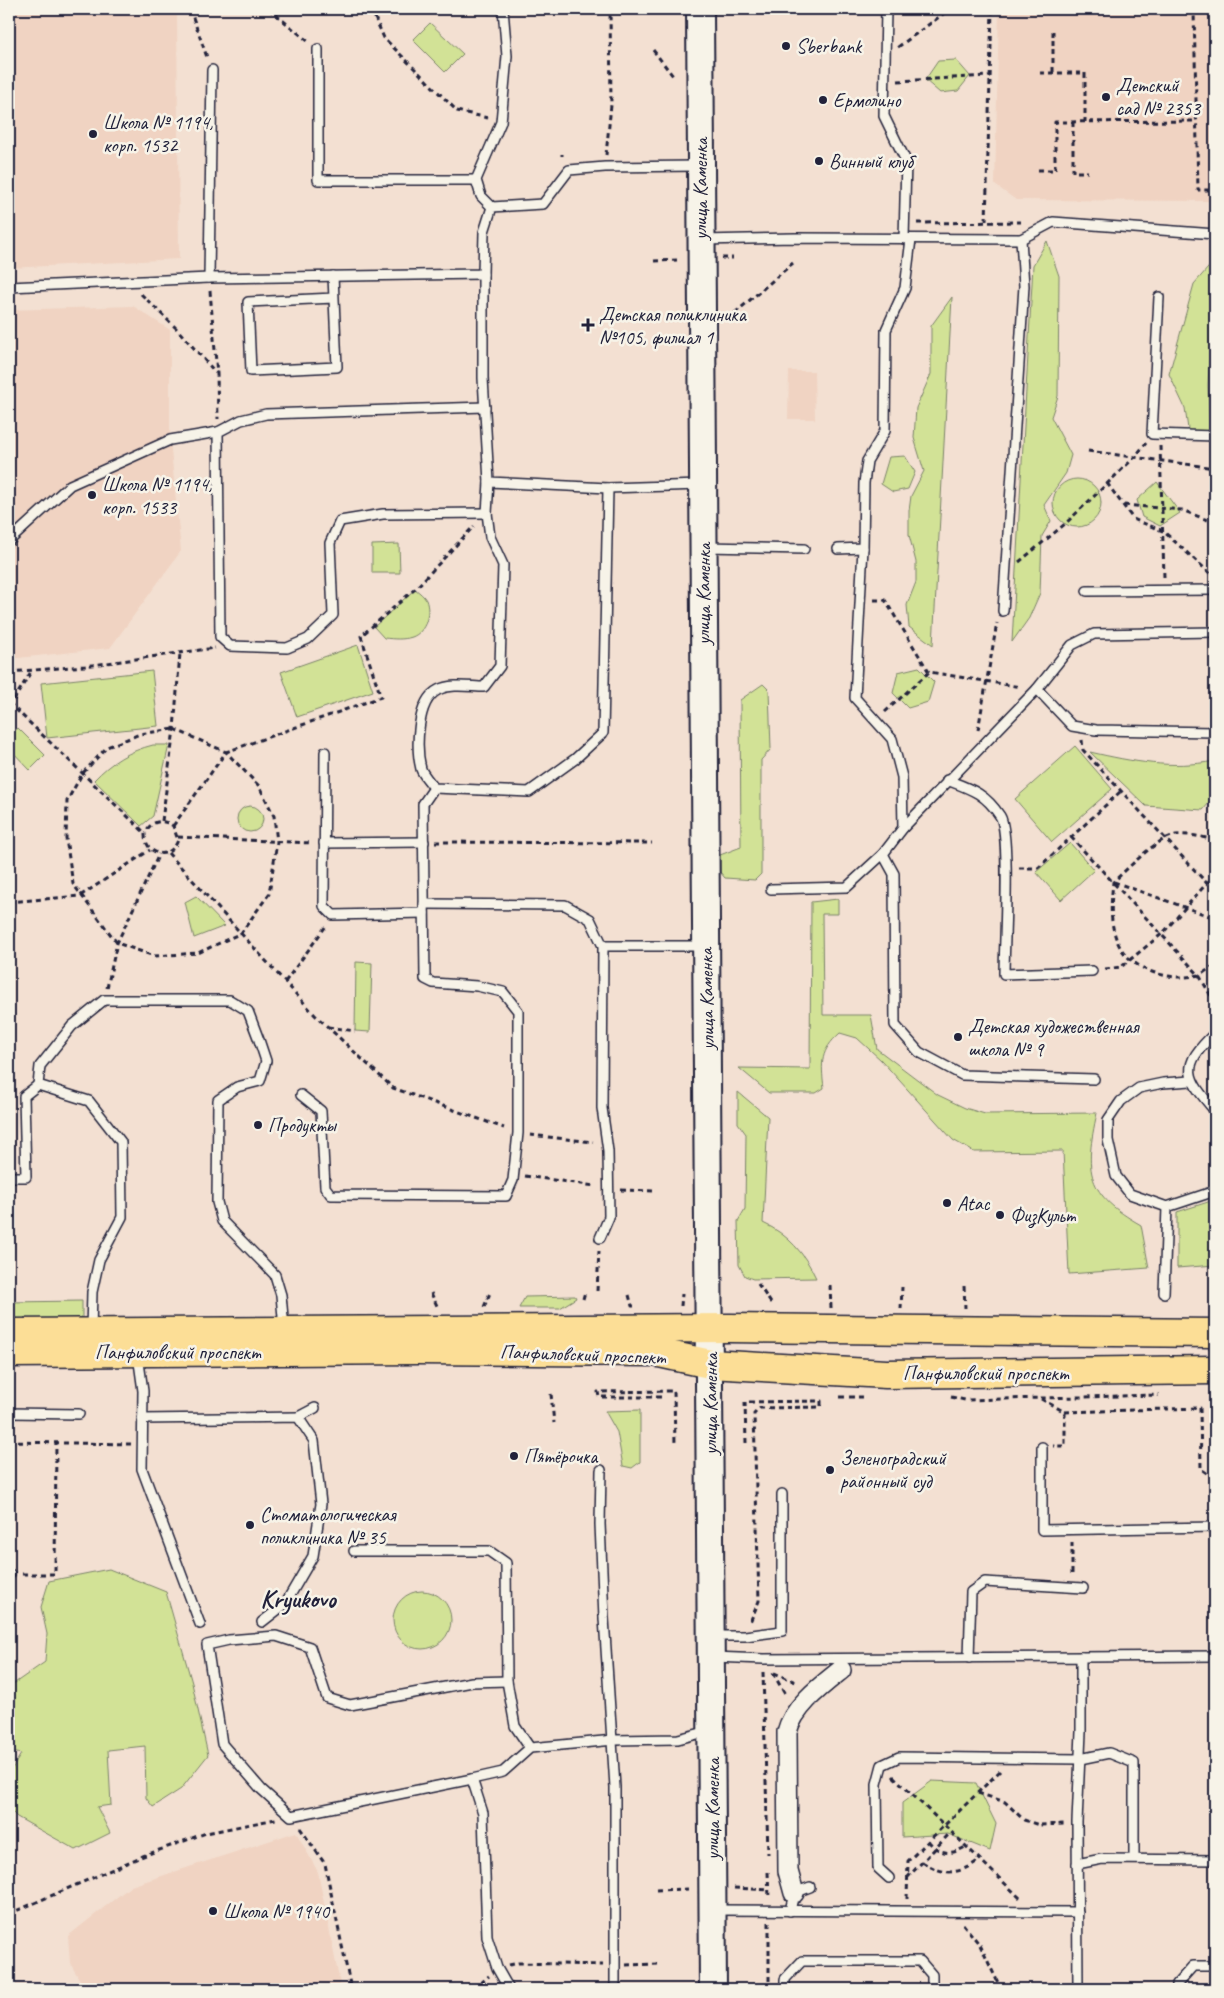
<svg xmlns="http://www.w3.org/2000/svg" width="1224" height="1998" font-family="Caveat,sans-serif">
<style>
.built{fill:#f0d3c2}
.green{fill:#d2e296;stroke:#7a8268}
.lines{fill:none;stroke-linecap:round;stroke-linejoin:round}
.lane-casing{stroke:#22223b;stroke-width:12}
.street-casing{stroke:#22223b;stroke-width:22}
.secondary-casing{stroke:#22223b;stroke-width:30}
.primary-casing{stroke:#22223b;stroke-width:31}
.path{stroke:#22223b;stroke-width:3;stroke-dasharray:5 4;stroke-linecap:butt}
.lane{stroke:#f7f3e8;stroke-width:9}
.street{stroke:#f7f3e8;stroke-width:19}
.secondary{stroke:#f7f3e8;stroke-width:26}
.primary{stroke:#fcde96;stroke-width:28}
.poi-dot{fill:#22223b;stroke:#f7f3e8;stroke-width:2}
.labels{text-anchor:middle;stroke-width:5;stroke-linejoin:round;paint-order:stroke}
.poi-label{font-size:20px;fill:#22223b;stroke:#f7f3e8;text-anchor:start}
.street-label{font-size:20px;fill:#22223b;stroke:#f7f3e8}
.district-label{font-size:25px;font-weight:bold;fill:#22223b;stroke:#f7f3e8}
</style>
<rect width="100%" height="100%" fill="#f3e0d2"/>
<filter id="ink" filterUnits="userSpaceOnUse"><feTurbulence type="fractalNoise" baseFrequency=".02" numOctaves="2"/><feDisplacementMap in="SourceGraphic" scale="10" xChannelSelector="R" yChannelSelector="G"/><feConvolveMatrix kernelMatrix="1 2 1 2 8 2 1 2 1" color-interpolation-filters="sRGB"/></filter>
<g filter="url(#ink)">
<!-- built -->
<g class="built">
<path d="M9,9h168l2,250 -170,9z"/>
<path d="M999,9h216v192l-199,-1 -21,-15z"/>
<path d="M133,306l37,24v110l11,111 -71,97 -101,11v-349z"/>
<path d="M789,371h25l1,48h-27z"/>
<path d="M296,1832l22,40 23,117h-256l-15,-26 -2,-27 63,-50z"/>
</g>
<!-- green -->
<g class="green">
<path d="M430,23l33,31 -18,18 -32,-32z"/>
<path d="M956,60l14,16 -12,15 -18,2 -15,-13 13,-19z"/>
<path d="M1047,241l12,35 -1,120 -7,21 20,38 -5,18 -22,32 7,16 -9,15 -2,57 -11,25 -17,24 21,-377z"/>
<path d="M1215,260l-7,125 2,49 -21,2 -4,-28 -16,-34 25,-90z"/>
<path d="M952,297l-19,348 -24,-18 -2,-22 9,-23v-20l-7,-27v-24l2,-15 13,-25 -10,-33 2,-30 15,-34v-48z"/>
<path d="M905,456l10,16 -7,17 -15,3 -12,-8 8,-27z"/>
<circle cx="1077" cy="503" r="24"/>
<path d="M1157,482l23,31 -20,13 -18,-9 -5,-17z"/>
<path d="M399,544l1,29h-28v-28z"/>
<path d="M415,589c4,3 9,7 11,11 5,13 0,32 -14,37 -9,3 -18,2 -28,1l-10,-11z"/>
<path d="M358,645l15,46 -76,26 -16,-45z"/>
<path d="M919,667l15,15 -6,20 -20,6 -15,-15 5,-21z"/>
<path d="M152,671l6,55 -111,12 -6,-55z"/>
<path d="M763,684l6,6 2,59 -10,11v114l-6,6 -30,-2 -5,-6v-17l21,-8 -1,-147z"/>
<path d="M18,728l27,27 -15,15 -21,-22v-11z"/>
<path d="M153,745h16l-16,71 -12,10 -47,-46c17,-18 35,-29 59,-35z"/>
<path d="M1075,746l37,43 -60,53 -37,-43z"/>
<path d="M1090,752c44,10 80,17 125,9v35l-12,14 -57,-4z"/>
<circle cx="250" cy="819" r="13"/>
<path d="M1070,843l24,27 -33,30 -25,-28z"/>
<path d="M196,896l29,30 -31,12 -9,-36z"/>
<path d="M838,899v15h-16l1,101h48l6,34 61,46 27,13 20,6 112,-1c-13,59 -11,81 44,112l8,43 -80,6 -6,-123 -89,1 -21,-12 -72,-80 -24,-22 -17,-5c-20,18 -19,29 -16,55l-8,5h-47l-30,-25 71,1 1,-167z"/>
<path d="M356,962l16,1 -2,69 -15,-1z"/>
<path d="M738,1092l30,25 -5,106c25,11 42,31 53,55l-63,1 -8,-3 -6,-11 -1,-44 7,-12 1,-75 -8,-11z"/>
<path d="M1215,1197v68l-38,3v-56l31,-10z"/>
<path d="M575,1296l1,2 -16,10h-41l6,-11z"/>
<path d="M82,1301v20l-73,8v-27z"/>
<path d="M640,1410v52l-8,6 -9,-2 -6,-34 -12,-21z"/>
<path d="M109,1569l57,23 26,91 16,72 -27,34 -28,18 -7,-9 -1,-52 -37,4 3,55 -14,2 13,26 -34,17 -59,-33 -8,-8v-35l12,-20 -12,-3v-64l36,-25 2,-28 -6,-27 8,-26z"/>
<circle cx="422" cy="1620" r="29"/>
<path d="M932,1781l44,2 20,41 -6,27 -42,-17 -46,3v-34z"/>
</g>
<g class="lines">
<!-- lane casing -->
<g class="lane-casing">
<g id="lane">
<path d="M886,9l-2,107 22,45 -2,78"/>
<path d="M318,49v131h158"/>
<path d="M492,207l-11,-11 -5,-16 25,-58 6,-66 -4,-47"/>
<path d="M703,240l92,-2 226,1 32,-17 162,12"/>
<path d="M483,274v104l6,104 119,6 92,-3"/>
<path d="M333,276l4,91 -86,4 -3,-69 86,-4"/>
<path d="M209,278l3,-208"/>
<path d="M9,287l200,-9 274,-4 1,-42 8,-25 51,-3 26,-34 36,-3 93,-1"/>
<path d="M1159,297l-7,137 63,2"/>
<path d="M485,407l-219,7 -25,6 -23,12 2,205 10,9 57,2 21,-9 25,-24 -3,-72 10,-22 43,-7 104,-1"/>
<path d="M489,482l-2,31 3,24 13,28 -3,101 -16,21c-13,0 -33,-4 -46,3 -22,11 -22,59 -17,79 2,6 9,13 13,19l95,4 46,-33 28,-26 5,-245"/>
<path d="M9,541l61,-56 100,-45 48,-8"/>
<path d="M705,547l99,2"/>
<path d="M838,549l25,-1 1,-65 3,-22 18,-30 1,-101 19,-42 6,-49"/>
<path d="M1087,591l128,-1"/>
<path d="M1003,611l21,-325 -3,-47"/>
<path d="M1037,689l35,37 24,4 119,2"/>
<path d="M325,752l-1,154 9,9 91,-2"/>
<path d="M947,780c24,9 38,13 53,36 11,17 4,131 4,158l88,-3"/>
<path d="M903,828l134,-139 35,-44 22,-11 121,-2"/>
<path d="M324,843l100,-1"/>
<path d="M883,854l11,20 1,151 24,27 43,23 132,4"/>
<path d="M771,889l76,-2 36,-33 20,-26 -1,-51 -10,-38 -37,-41 8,-150"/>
<path d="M424,904l141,1 25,14 13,27 -1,162 6,43 1,66 -9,21"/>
<path d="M603,946h102"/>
<path d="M1215,1033c-36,34 -29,44 0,78"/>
<path d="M1191,1081l-28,2 -24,5 -18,13 -13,19v20l8,36 14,18 37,13 48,-16"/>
<path d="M301,1095l20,16 4,76 6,8 175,1 7,-16 5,-47v-122l-15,-19 -26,-6 -44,-3 -8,-4 -2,-175 11,-16"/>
<path d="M9,1177h17l-2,-81 14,-11"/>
<path d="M1164,1293l3,-86"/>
<path d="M91,1330l1,-38 7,-32 23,-43 -1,-75 -32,-41 -51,-16 2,-19 32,-40 32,-26h126l18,11 11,29 7,21 -6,20 -23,6 -19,13 -1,102 5,19 53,54 6,20 3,33"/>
<path d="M138,1355l5,36 -1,78 58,155"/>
<path d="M9,1413l70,1"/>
<path d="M298,1417l17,-9"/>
<path d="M142,1419l156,-2 16,24 7,63 -8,52 -28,48 -23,18"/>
<path d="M1042,1447v83l173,-3"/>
<path d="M601,1470l-1,54 4,94 11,169v202"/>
<path d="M354,1551h135l17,12 1,118 8,45 15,22"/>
<path d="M9,1575l1,-1"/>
<path d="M713,1636h32l37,-5v-137"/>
<path d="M714,1657l49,2 318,-2v75l-4,90 1,167"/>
<path d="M1081,1657l134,-1"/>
<path d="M969,1658l2,-66 14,-10 98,6"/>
<path d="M472,1779l-181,37 -30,-27 -39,-45 -15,-99 22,-5 47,-4 34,11 17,51 23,7 122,-23 35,-1"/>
<path d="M1077,1864l25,-5 113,1"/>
<path d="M889,1878l-11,-10 -1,-84 5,-19 17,-8 181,2 29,-6 25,10v95"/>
<path d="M715,1910l363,2"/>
<path d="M790,1911l4,-18 16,-6"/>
<path d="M509,1989l-12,-21 -10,-31 -4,-124 -11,-34 31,-7 27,-24 84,-8 64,-1 31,-8"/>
<path d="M785,1989v-10l17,-18h118l12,14v14"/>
<path d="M1177,1989v-5l16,-18h22"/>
</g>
</g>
<!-- street casing -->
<g class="street-casing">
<path id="street" d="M794,1893l-6,-22 -1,-139c6,-25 34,-46 54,-62"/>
</g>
<!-- secondary casing -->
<g class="secondary-casing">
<path id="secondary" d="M700,9l13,1980"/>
</g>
<!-- primary casing -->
<g class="primary-casing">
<g id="primary">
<path d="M9,1333l721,-5 485,5"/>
<path d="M9,1353l407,-3 239,2 55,12 176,10 329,-4"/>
</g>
</g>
<!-- path -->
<g class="path">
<path d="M190,9l18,51"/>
<path d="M269,9l40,33"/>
<path d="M371,9l13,29 73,73 31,7"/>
<path d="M1197,9l-3,2 4,179h17"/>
<path d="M1053,31v42"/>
<path d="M898,47l52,-38"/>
<path d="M653,50l20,26"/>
<path d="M1040,73h45v49"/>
<path d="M898,81l92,-5"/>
<path d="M1073,122v50h15"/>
<path d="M562,154v2"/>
<path d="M606,155l5,-50 -1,-96"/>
<path d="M1038,170h17v-48l142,-1"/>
<path d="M986,221l6,-212"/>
<path d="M917,223l106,-1"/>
<path d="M722,258h11"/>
<path d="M654,261l26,-1"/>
<path d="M210,291l7,83 1,45"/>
<path d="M141,294l35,34 40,45"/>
<path d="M735,313l58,-50"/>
<path d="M1160,446l4,131"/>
<path d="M1088,451l127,17"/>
<path d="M1107,483l26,36 30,12 50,45"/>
<path d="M1124,505l58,5 33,13"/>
<path d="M1019,562l46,-38 70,-67 11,-14"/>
<path d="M874,600h11l44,72 92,15"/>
<path d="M9,672l76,-6 130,-18"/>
<path d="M9,703l136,130c-1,22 25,29 33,7l-5,-14c-11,-8 -22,-5 -28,7"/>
<path d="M9,708l23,-38"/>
<path d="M885,712l44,-40"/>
<path d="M174,729l52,23 33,34 15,30 3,26 -8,52 -28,39 -43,20 -44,3 -37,-13 -44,-59 -7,-45 1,-38 15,-27 25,-27 33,-13z"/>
<path d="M978,730l19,-107"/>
<path d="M1082,740l1,10 132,142"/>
<path d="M162,821l12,-92 6,-76"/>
<path d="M173,826l53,-74 155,-55 -20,-61 54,-47 59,-63"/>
<path d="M178,837l134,6"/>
<path d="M1071,837l128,138 16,28"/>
<path d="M1215,840c-12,-3 -26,-6 -39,-5 -20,3 -47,33 -63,47 -2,21 -4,41 5,61 13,28 52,39 81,32 5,-2 11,-7 16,-10"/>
<path d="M435,842l217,1"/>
<path d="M168,853l147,162 78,73 111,40"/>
<path d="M1019,868h19l83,-77"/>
<path d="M1114,882l101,36"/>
<path d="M9,902l71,-6 70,-46"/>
<path d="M1105,969l16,-2 42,-34 52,-59"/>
<path d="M285,982l41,-56"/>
<path d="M107,988l10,-45 42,-89"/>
<path d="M328,1027l27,4"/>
<path d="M530,1135l63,7"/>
<path d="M525,1176l70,10"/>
<path d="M621,1190l33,1"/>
<path d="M758,1284l15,22"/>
<path d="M830,1285l1,23"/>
<path d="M964,1286l1,22"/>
<path d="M597,1291l2,-40"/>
<path d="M431,1293l7,15"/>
<path d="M629,1295l3,11h2"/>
<path d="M583,1299l2,-7"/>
<path d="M681,1306l1,-12"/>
<path d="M484,1307l6,-14"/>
<path d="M901,1309l1,-22"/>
<path d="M551,1394l3,29"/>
<path d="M661,1397h-62l-1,-5 76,-1 1,54"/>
<path d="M840,1397h22"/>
<path d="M951,1397l14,3 194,-5"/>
<path d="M1041,1399l24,13v34h-12"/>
<path d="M1065,1412l135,-4 1,61 14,10"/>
<path d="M9,1442l122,2"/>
<path d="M746,1443l-1,-41 76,-1v6l-61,1 -6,6 5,187 -9,21"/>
<path d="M1072,1542v34"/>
<path d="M22,1574h33l1,-131"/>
<path d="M763,1672l5,182"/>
<path d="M773,1673l13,23"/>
<path d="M774,1673l24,10"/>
<path d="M893,1776l127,122"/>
<path d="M978,1793l27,9 19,18 15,5 25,-1"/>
<path d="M300,1828l25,36 26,125"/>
<path d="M928,1841c12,13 22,15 37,6"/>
<path d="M922,1862c23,14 36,13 57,-2"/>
<path d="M768,1872l1,27"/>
<path d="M907,1878l43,-45"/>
<path d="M734,1888l35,2"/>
<path d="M656,1890l34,-1"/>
<path d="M907,1899l1,-38 92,-90"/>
<path d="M9,1914l134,-58 63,-23 70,-14"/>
<path d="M769,1922v67"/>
<path d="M963,1924l17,21 21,44"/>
<path d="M509,1965l9,-2 85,2"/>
<path d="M626,1965l31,-1"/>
<path d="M474,1989l15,-13"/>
</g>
<!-- lane -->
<use href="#lane" class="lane"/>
<!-- street -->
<use href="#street" class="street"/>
<!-- secondary -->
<use href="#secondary" class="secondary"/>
<!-- primary -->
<use href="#primary" class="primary"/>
</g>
</g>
<!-- markers -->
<g class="poi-dot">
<circle cx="786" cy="46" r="5"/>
<circle cx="1106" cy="97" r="5"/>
<circle cx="823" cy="100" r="5"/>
<circle cx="93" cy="134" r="5"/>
<circle cx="819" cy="161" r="5"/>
<path d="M585.5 317.5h5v5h5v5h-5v5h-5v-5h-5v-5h5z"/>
<circle cx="92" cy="495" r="5"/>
<circle cx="958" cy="1037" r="5"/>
<circle cx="258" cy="1125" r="5"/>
<circle cx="947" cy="1203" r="5"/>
<circle cx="1000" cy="1215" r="5"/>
<circle cx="514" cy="1456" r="5"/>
<circle cx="830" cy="1470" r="5"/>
<circle cx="250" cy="1525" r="5"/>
<circle cx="213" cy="1911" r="5"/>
</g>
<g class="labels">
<!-- poi labels -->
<g class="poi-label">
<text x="796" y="53">Sberbank</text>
<text x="1116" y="92">Детский<tspan x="1116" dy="23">сад № 2353</tspan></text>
<text x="833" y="107">Ермолино</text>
<text x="103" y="129">Школа № 1194,<tspan x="103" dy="23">корп. 1532</tspan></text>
<text x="829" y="168">Винный клуб</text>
<text x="599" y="321">Детская поликлиника<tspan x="599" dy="23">№105, филиал 1</tspan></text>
<text x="102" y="491">Школа № 1194,<tspan x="102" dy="23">корп. 1533</tspan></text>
<text x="968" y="1033">Детская художественная<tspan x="968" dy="23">школа № 9</tspan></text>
<text x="268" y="1132">Продукты</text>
<text x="957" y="1210">Atac</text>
<text x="1010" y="1222">ФизКульт</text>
<text x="524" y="1463">Пятёрочка</text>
<text x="840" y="1465">Зеленоградский<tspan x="840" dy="23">районный суд</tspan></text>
<text x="260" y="1521">Стоматологическая<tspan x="260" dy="23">поликлиника № 35</tspan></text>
<text x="223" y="1918">Школа № 1940</text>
</g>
<!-- street labels -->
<g class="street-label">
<text transform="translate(700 189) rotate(-90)" y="7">улица Каменка</text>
<text transform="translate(703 594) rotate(-90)" y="7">улица Каменка</text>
<text transform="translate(706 999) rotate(-91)" y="7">улица Каменка</text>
<text x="178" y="1359">Панфиловский проспект</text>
<text transform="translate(583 1354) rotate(2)" y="7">Панфиловский проспект</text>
<text x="986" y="1380">Панфиловский проспект</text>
<text transform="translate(710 1404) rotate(-90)" y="7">улица Каменка</text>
<text transform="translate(712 1809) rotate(-90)" y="7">улица Каменка</text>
</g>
<!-- district labels -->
<g class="district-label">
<text x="298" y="1607">Kryukovo</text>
</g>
</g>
<!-- margin -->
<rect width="1224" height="1998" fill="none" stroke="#f7f3e8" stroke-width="30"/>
<rect x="15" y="15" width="1194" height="1968" fill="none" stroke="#22223b" stroke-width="2" filter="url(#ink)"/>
</svg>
